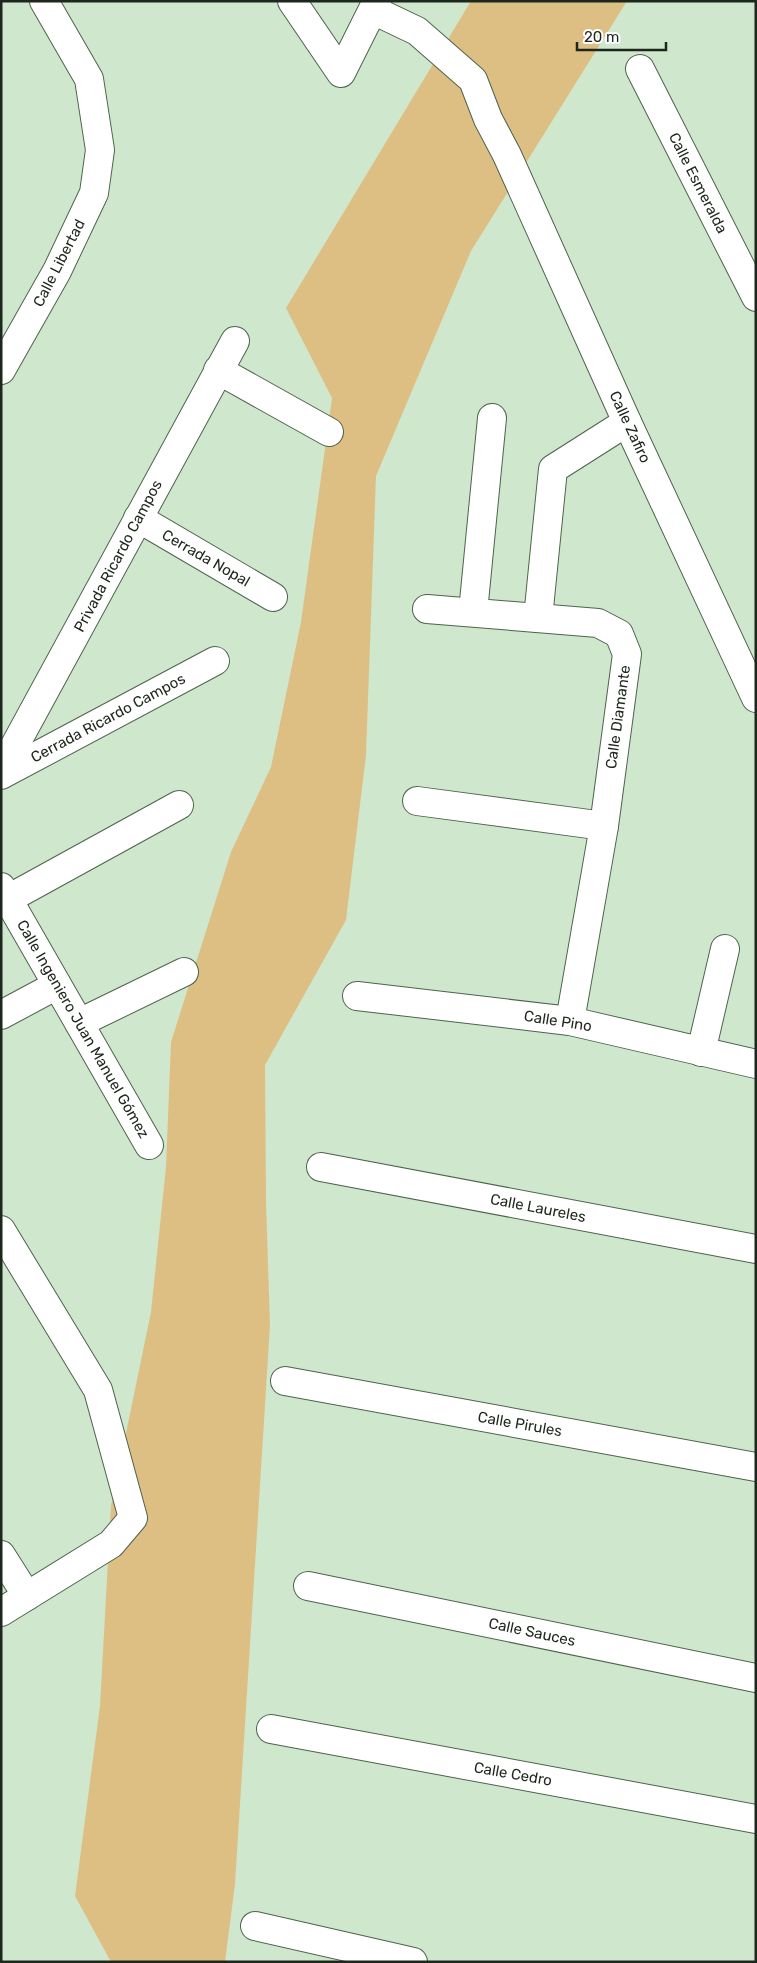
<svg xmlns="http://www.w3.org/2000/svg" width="757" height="1963" font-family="Rubik,sans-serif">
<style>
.green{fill:#debf83}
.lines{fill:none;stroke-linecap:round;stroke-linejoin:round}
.minor-casing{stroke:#4e634c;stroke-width:30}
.minor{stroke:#fff;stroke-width:28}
.labels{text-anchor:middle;stroke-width:5;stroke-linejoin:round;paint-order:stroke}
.street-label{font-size:15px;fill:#1e271d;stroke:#fff}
</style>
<rect width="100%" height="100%" fill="#cfe7cc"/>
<!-- green -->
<path class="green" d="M471,1h156l-156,250 -95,225 -10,279 -20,165 -81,145 1,137 4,123 -35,559 -10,78h-114l-36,-66 25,-190 11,-200 40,-194 15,-145 5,-125 60,-190 40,-85 30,-145 31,-224 -46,-90z"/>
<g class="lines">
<!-- minor casing -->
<g class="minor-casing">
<g id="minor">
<path d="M292,1l49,72 36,-72"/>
<path d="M373,10l44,21 56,49 15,39 19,36 120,267 129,276"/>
<path d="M640,69l116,228"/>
<path d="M1,370l56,-99 37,-78 6,-43 -11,-71 -45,-78"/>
<path d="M218,370l111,62"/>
<path d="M138,518l135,79"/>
<path d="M427,609l171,14 21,11 8,20 -23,172 -34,195"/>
<path d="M473,612l19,-194"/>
<path d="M538,618l15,-149 74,-47"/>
<path d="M1,771l234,-430"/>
<path d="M1,775l214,-114"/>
<path d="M417,801l187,25"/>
<path d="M1,887l148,258"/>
<path d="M8,899l171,-94"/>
<path d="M357,996l213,25 186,43"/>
<path d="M1,1015l56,-30"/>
<path d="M79,1023l105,-51"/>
<path d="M701,1052l24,-103"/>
<path d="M321,1167l435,82"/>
<path d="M1,1230l97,160 35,128 -22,26 -110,68"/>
<path d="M285,1381l471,86"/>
<path d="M1,1555l26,41"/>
<path d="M308,1586l448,92"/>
<path d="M271,1729l485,90"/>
<path d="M255,1926l158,36"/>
</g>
</g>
<!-- minor -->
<use href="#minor" class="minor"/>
</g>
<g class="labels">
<!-- street labels -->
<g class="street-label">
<text transform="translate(698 183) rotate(63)" y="5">Calle Esmeralda</text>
<text transform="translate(59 263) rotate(-63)" y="5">Calle Libertad</text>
<text transform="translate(630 427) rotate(65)" y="5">Calle Zafiro</text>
<text transform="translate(118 556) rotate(-62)" y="5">Privada Ricardo Campos</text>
<text transform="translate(206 558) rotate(30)" y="5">Cerrada Nopal</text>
<text transform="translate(618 717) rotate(-82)" y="5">Calle Diamante</text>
<text transform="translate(108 718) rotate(-28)" y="5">Cerrada Ricardo Campos</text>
<text transform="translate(558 1021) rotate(9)" y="5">Calle Pino</text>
<text transform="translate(83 1029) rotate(60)" y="5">Calle Ingeniero Juan Manuel Gómez</text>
<text transform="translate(538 1208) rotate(11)" y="5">Calle Laureles</text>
<text transform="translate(520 1424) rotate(10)" y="5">Calle Pirules</text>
<text transform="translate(532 1632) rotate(12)" y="5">Calle Sauces</text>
<text transform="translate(513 1774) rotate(10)" y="5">Calle Cedro</text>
</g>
</g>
<!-- border -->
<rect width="757" height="1963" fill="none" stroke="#1e271d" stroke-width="5"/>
<!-- scale -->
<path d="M577 42v8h89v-8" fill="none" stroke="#1e271d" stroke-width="2.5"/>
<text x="584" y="42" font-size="15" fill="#1e271d" stroke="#ffffff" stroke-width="4" paint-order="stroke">20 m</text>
</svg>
